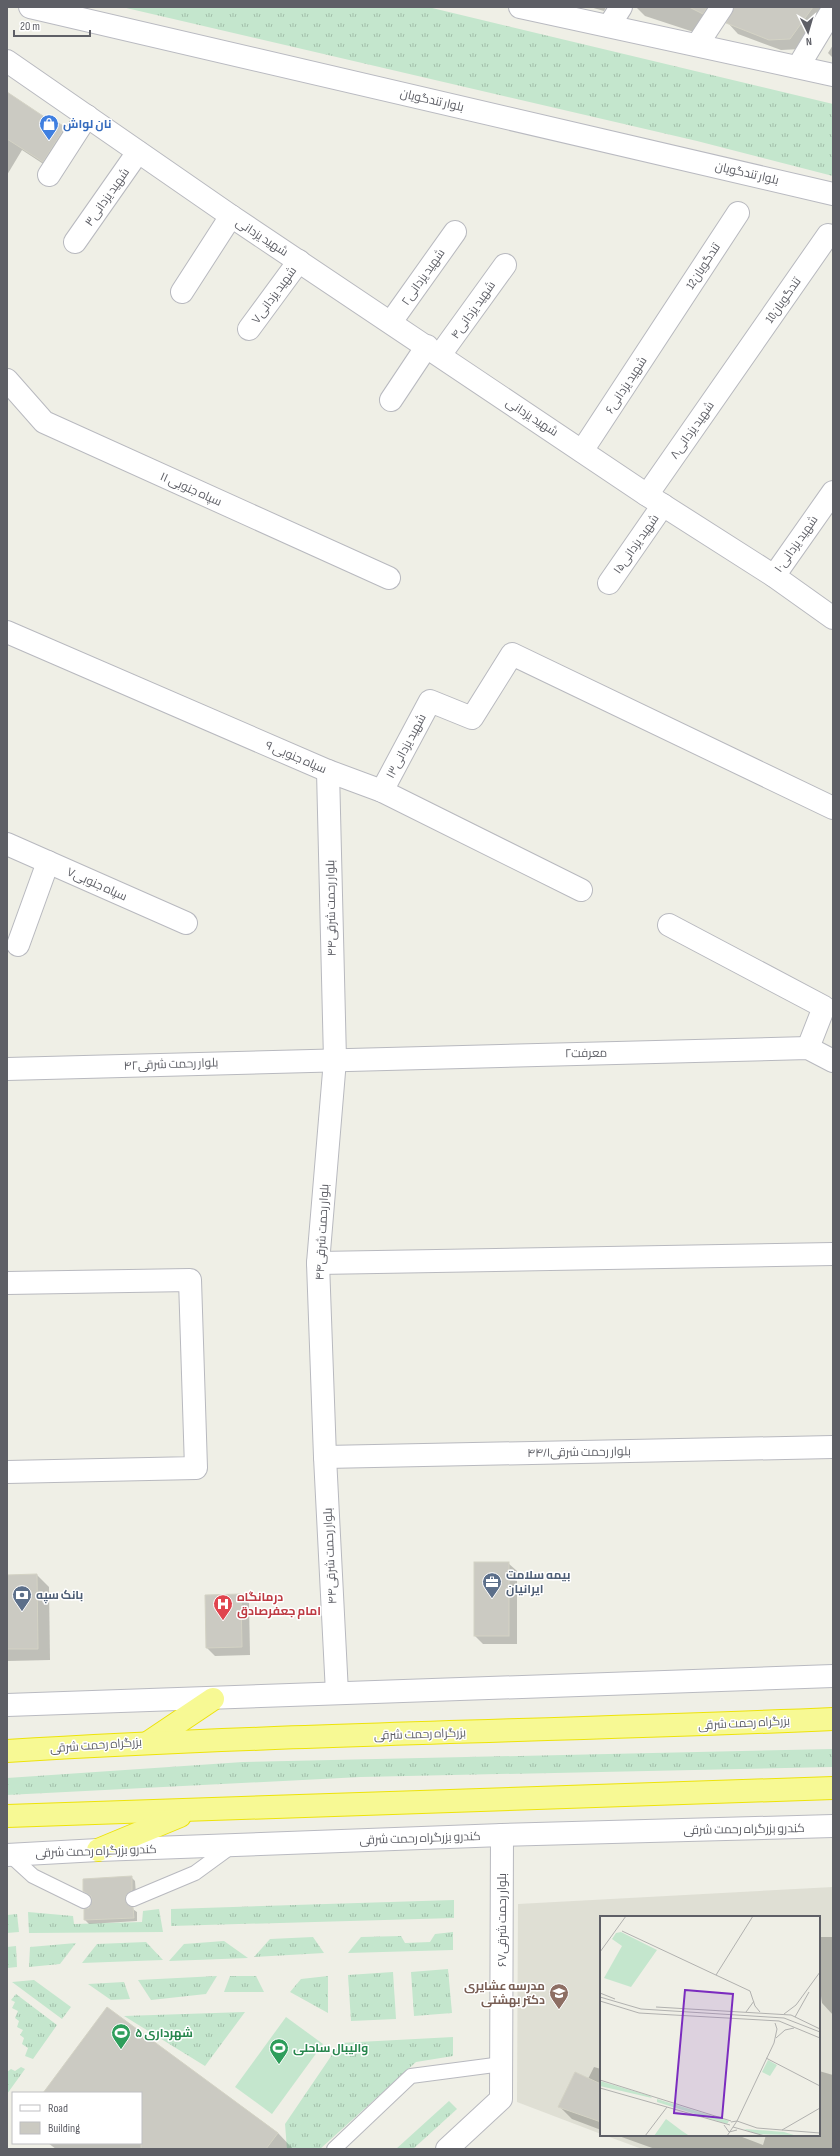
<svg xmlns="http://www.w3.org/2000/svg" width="840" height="2156" font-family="'Sofia Sans Condensed',Cairo,sans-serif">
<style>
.education{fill:#dfdfd4}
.grass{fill:url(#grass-tufts)}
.pitch{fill:#c4e6cd}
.shadow{fill:#0003}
.building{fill:#cbcac2;stroke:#d4d3c5}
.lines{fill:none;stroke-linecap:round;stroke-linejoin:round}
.lane-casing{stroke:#b8b9bf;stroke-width:16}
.street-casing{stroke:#b8b9bf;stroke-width:24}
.secondary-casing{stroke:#b9bac1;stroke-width:24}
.highway-casing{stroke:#ede309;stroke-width:24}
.lane{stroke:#fff;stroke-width:14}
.street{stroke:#fff;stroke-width:22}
.secondary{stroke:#fff;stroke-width:22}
.highway{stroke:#f7f994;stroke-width:22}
.labels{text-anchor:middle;stroke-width:3;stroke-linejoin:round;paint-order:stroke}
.street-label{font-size:12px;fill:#5e5f66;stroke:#fff}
.shop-label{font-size:12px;font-weight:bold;fill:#366cbe;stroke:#fff;text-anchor:start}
.service-label{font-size:12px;font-weight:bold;fill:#4e5e75;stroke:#fff;text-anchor:start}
.health-label{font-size:12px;font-weight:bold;fill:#be3a42;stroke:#fff;text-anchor:start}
.education-label{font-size:12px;font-weight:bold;fill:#785e54;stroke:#fff;text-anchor:end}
.leisure-label{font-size:12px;font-weight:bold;fill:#27864d;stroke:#fff;text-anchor:start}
.inset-road{fill:none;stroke:#b1b1af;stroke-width:1}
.view{fill:#7b2cbf;fill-opacity:0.15;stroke:#7b2cbf;stroke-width:2}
.inset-edge{fill:none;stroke:#5e5f66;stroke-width:2}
</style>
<defs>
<pattern id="grass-tufts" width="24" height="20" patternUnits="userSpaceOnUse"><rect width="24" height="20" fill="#c4e6cd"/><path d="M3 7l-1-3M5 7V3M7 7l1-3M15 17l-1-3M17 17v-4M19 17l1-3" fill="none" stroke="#a2beaa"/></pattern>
</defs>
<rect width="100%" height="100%" fill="#efefe6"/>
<!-- education -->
<path class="education" d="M833,1887v262h-191l-38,-14h215v-218h-218v217l-84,-32 1,-198z"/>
<!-- grass -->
<g class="grass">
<path d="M122,7h306l405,97v72l-136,-35z"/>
<path d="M833,1749v18l-472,10 -354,18v-17l236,-16z"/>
<path d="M454,1900v18l-283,8v-17z"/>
<path d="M159,1909l4,23 -134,1 -1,-21 45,4 1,8 68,-2 1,-11z"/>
<path d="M17,1914l2,18 -12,1v-18z"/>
<path d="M453,1932v18l-105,3 13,-16 40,-1 4,7 25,-1 5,-8z"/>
<path d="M313,1937l11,16 -70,4 16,-18z"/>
<path d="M224,1941l24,17 -79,3 15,-17z"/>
<path d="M146,1942l17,18 -81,3 15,-19z"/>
<path d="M76,1943l-16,21 -31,3 1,-20z"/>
<path d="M16,1946l1,21 -10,1v-21z"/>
<path d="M448,1969l4,44 -38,3 -3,-44z"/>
<path d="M393,1972l3,47 -45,2 -3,-46z"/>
<path d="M217,1976l-11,18 -55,6 -13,-20z"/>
<path d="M230,1976h26l8,16h-40z"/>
<path d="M328,1976v37l-38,-21 11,-13z"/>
<path d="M34,1980l37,27 -9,12 -50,-37z"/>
<path d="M124,1982l6,17 -19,1 -23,-16z"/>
<path d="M16,1994l41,31 -24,34 -8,-3 3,-8 -6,-4 2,-6 -4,-3 3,-5 -6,-3 2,-6 -4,-3 3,-7 -6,-3 3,-6 -4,-2z"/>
<path d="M245,2012l-40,54 -81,-50z"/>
<path d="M453,2037v19l-37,6 -96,87h-33l-2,-25 55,-81z"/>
<path d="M21,2067l4,2 -18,25v-22l4,-3 4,2z"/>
<path d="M449,2101l8,8 -44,40h-17z"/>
</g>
<!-- pitch -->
<path class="pitch" d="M286,2017l37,27 -51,70 -37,-27z"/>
<!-- shadow -->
<g class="shadow">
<path d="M590,7h16l-2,4z"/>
<path d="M636,7h90l-20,29 -61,-20z"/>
<path d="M735,7h93l-27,42 -20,1 -43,-16 -10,-11z"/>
<path d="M833,45v13l-5,-5z"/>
<path d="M7,93l39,27 19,8 8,8 -22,33 -29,-19 -15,25z"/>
<path d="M508,1563l9,8v73h-34l-8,-8z"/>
<path d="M37,1575l12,12 1,73 -42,1 -1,-85z"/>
<path d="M241,1595l8,8 1,52 -35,1 -8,-8z"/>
<path d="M131,1877l4,4 1,13 -8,9 2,4 7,5v9l-48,3 -4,-4v-10l5,-1 4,-8 -10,-10z"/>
<path d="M819,1937h14v78l-11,-12 -3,-20z"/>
<path d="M107,2008l171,125 15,16h-237l-8,-6h93v-50h-97z"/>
<path d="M594,2067l7,2v61l-29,-11 -12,-12 28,-28z"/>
<path d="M819,2071l14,4v74h-178l-39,-14h121l26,10 3,-10h53z"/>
</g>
<!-- building -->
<g class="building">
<path d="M689,7h18l-4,7z"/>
<path d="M734,7h79l-23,32 -21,1 -43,-17z"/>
<path d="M7,92l39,26 1,-2 18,11 -22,35 -36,-23z"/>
<rect x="474" y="1562" width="35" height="74"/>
<path d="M37,1574l1,75h-31v-74z"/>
<path d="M241,1594l1,53 -36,1 -1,-53z"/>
<path d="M132,1876v14l-5,4 -2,4 3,7 5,2 1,11 -50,2v-11l5,-1 3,-7 -1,-5 -8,-5v-12z"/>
<path d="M107,2007l171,126 -12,16h-125v-56h-98z"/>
<path d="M575,2072l26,12v38l-43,-15z"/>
</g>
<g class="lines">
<!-- lane casing -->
<g class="lane-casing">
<g id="lane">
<path d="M10,1855l23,21 51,25"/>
<path d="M133,1899l62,-26 37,-27"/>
<path d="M334,2149l77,-73 91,-12"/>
</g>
</g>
<!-- street casing -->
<g class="street-casing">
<g id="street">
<path d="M609,26l12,-19"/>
<path d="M697,45l25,-38"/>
<path d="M7,61l224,155 416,279 127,81 59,42"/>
<path d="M798,67l35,-58"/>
<path d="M49,175l38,-59"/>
<path d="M75,242l63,-90"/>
<path d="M182,292l49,-76"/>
<path d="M391,322l64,-90"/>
<path d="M249,329l50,-68"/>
<path d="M440,355l65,-90"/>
<path d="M7,380l37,42 345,156"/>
<path d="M391,400l36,-54"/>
<path d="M582,451l156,-238"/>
<path d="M647,495l181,-260"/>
<path d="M774,576l59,-84"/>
<path d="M609,583l54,-78"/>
<path d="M7,632l321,139 54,20 199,99"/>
<path d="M328,771l7,289 -17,203 7,194 12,236"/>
<path d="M382,791l48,-90 42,17 40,-64 321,154"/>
<path d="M7,844l179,79"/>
<path d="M669,925l155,82 -16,41"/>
<path d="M18,945l30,-83"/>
<path d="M7,1069l801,-21 25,13"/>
<path d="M318,1263l515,-9"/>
<path d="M7,1283l183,-3 6,188 -189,4"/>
<path d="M325,1457l508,-10"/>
<path d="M447,2149l54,-50 1,-264"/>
</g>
</g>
<!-- secondary casing -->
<g class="secondary-casing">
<g id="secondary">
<path d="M30,7l803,187"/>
<path d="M520,7l313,68"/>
<path d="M7,1705l826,-29"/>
<path d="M7,1855l91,-5 404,-15 331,-9"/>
</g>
</g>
<!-- highway casing -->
<g class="highway-casing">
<g id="highway">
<path d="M149,1742l64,-43"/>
<path d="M7,1751c275,-17 551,-20 826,-32"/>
<path d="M7,1816l826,-28"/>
<path d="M98,1850l82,-34"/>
</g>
</g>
<!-- lane -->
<use href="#lane" class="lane"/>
<!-- street -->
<use href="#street" class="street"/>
<!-- secondary -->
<use href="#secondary" class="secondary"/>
<!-- highway -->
<use href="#highway" class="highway"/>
</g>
<!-- icons -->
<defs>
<g id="shop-pin" transform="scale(1)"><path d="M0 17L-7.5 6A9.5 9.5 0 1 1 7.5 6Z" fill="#3f7fe0" stroke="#fff"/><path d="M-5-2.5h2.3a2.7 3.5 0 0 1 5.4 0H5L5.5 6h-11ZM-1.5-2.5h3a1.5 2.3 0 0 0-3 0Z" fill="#fff"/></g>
<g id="office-pin" transform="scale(1)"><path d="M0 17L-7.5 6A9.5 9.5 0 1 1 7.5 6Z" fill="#5c6f8a" stroke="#fff"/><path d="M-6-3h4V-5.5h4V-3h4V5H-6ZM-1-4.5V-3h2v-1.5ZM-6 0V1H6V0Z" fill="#fff"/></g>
<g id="bank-pin" transform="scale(1)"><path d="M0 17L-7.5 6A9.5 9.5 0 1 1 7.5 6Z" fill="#5c6f8a" stroke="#fff"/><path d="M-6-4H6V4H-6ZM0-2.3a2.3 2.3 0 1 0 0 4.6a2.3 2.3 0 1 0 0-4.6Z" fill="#fff"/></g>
<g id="hospital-pin" transform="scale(1)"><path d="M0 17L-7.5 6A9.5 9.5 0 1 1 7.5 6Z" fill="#e0444e" stroke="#fff"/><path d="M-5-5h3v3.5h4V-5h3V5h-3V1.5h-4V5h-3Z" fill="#fff"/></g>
<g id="school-pin" transform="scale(1)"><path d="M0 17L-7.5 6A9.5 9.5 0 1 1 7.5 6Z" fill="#8d6e63" stroke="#fff"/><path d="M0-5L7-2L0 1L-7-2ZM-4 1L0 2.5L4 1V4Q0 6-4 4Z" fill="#fff"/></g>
<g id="stadium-pin" transform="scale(1)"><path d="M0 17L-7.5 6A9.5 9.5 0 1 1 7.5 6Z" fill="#2e9e5b" stroke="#fff"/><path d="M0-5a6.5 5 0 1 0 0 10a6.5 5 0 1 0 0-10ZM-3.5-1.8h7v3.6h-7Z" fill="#fff"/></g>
</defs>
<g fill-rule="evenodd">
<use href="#shop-pin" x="49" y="124"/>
<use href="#office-pin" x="492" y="1582"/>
<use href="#bank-pin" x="22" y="1595"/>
<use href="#hospital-pin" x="223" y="1604"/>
<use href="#school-pin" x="559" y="1993"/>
<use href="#stadium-pin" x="121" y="2033"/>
<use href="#stadium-pin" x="279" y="2048"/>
</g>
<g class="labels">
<!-- street labels -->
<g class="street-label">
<text transform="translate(432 100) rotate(13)" y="4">بلوار تندگویان</text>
<text transform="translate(747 173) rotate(13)" y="4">بلوار تندگویان</text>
<text transform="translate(107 197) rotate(-55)" y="4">شهید یزدانی۳</text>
<text transform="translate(262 237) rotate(33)" y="4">شهید یزدانی</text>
<text transform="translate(703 266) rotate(-57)" y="4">12تندگویان</text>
<text transform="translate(423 277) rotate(-55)" y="4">شهید یزدانی۲</text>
<text transform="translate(274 295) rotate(-54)" y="4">شهید یزدانی۷</text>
<text transform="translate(783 300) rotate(-55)" y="4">10تندگویان</text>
<text transform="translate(473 310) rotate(-55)" y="4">شهید یزدانی۴</text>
<text transform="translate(626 385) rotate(-57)" y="4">شهید یزدانی۶</text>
<text transform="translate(532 417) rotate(33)" y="4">شهید یزدانی</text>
<text transform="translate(692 430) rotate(-55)" y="4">شهید یزدانی۸</text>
<text transform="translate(191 489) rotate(24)" y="4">۱۱ سپاه جنوبی</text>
<text transform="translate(636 544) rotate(-55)" y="4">شهید یزدانی۱۵</text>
<text transform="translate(796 544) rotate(-55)" y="4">شهید یزدانی۱۰</text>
<text transform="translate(406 746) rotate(-62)" y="4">شهید یزدانی۱۳</text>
<text transform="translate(296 757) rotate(23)" y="4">۹ سپاه جنوبی</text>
<text transform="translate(97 884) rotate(24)" y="4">سپاه جنوبی۷</text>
<text transform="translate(331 908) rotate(-91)" y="4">۴۴بلوار رحمت شرقی</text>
<text transform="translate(586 1053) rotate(-1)" y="4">معرفت۲</text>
<text transform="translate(171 1064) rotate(-2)" y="4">بلوار رحمت شرقی۴۲</text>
<text transform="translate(322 1232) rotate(-87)" y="4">۴۴بلوار رحمت شرقی</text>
<text transform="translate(579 1452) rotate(-1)" y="4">بلوار رحمت شرقی۴۴/۱</text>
<text transform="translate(330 1556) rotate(-93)" y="4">۴۴بلوار رحمت شرقی</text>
<text transform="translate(744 1723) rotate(-3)" y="4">بزرگراه رحمت شرقی</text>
<text transform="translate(420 1734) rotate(-2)" y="4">بزرگراه رحمت شرقی</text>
<text transform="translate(96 1745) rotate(-4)" y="4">بزرگراه رحمت شرقی</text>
<text transform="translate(744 1829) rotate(-1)" y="4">کندرو بزرگراه رحمت شرقی</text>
<text transform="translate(420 1838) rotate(-2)" y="4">کندرو بزرگراه رحمت شرقی</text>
<text transform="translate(96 1851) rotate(-2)" y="4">کندرو بزرگراه رحمت شرقی</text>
<text transform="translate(502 1920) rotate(-90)" y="4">بلوار رحمت شرقی۶۷</text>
</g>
<!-- shop labels -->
<g class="shop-label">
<text x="63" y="128">نان لواش</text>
</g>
<!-- service labels -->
<g class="service-label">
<text x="506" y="1579">بیمه سلامت<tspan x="506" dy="14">ایرانیان</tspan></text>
<text x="36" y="1599">بانک سپه</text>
</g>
<!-- health labels -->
<g class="health-label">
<text x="237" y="1601">درمانگاه<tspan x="237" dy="14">امام جعفرصادق</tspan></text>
</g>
<!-- education labels -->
<g class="education-label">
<text x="545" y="1990">مدرسه عشایری<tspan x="545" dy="14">دکتر بهشتی</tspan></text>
</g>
<!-- leisure labels -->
<g class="leisure-label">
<text x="135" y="2037">شهرداری ۵</text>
<text x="293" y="2052">والیبال ساحلی</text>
</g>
</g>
<!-- overview -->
<g transform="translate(600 1916)">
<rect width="220" height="220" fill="#efefe6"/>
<path d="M0,165l50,15 2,2 -52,-12zM57,183l72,22 -2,3 -70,-22zM144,213l40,3 10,3 -38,-1z" fill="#c4e6cd"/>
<path d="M21,16l36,18 -26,37 -27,-9 18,-32 -10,-7 4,-6zM168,144l9,5 -7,11 -8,-4z" fill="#c4e6cd"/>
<path d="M66,203l16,12 6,4 -34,1z" fill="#c4e6cd"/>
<path class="inset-road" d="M22,15l128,60 5,15 5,6M0,36l26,-36M116,59l37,-59M0,77l15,6M0,81l41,12 143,9 36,14M0,85l39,12 140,8 41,17M56,91l135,8 29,14M146,96l8,-11M184,98l12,-9 24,-33M195,101l14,-25M175,107l2,6 -3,14 -37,78 20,7 63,5M176,122l9,-8 9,-2M166,142l54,28M0,164l131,41M0,172l130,37M124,209l5,7 8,-2M133,211l32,9M182,214l38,-22M45,220l22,-29M127,220l10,-15 -6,1"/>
<path class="view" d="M85,74l48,4 -11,124 -48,-5z"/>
<rect width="220" height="220" class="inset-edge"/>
</g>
<!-- border -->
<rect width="840" height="2156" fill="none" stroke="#5e5f66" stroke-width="16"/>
<!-- legend -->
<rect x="12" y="2092" width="130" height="52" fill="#ffffff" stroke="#bfbfc2"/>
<rect x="20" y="2105" width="20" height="6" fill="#ffffff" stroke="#bfbfc2"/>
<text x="48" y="2112" font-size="12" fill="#5e5f66">Road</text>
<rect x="20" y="2122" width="20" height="12" fill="#cbcac2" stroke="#bfbfc2"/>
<text x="48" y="2132" font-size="12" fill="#5e5f66">Building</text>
<!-- north arrow -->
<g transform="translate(808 32) rotate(175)" stroke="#ffffff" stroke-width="3" paint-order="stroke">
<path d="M0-3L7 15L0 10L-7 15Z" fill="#5e5f66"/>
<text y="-6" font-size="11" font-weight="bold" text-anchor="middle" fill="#5e5f66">N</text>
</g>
<!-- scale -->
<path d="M14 30v6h76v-6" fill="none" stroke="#5e5f66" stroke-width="2"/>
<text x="20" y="30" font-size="12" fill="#5e5f66" stroke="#ffffff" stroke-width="3" paint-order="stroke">20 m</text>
</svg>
